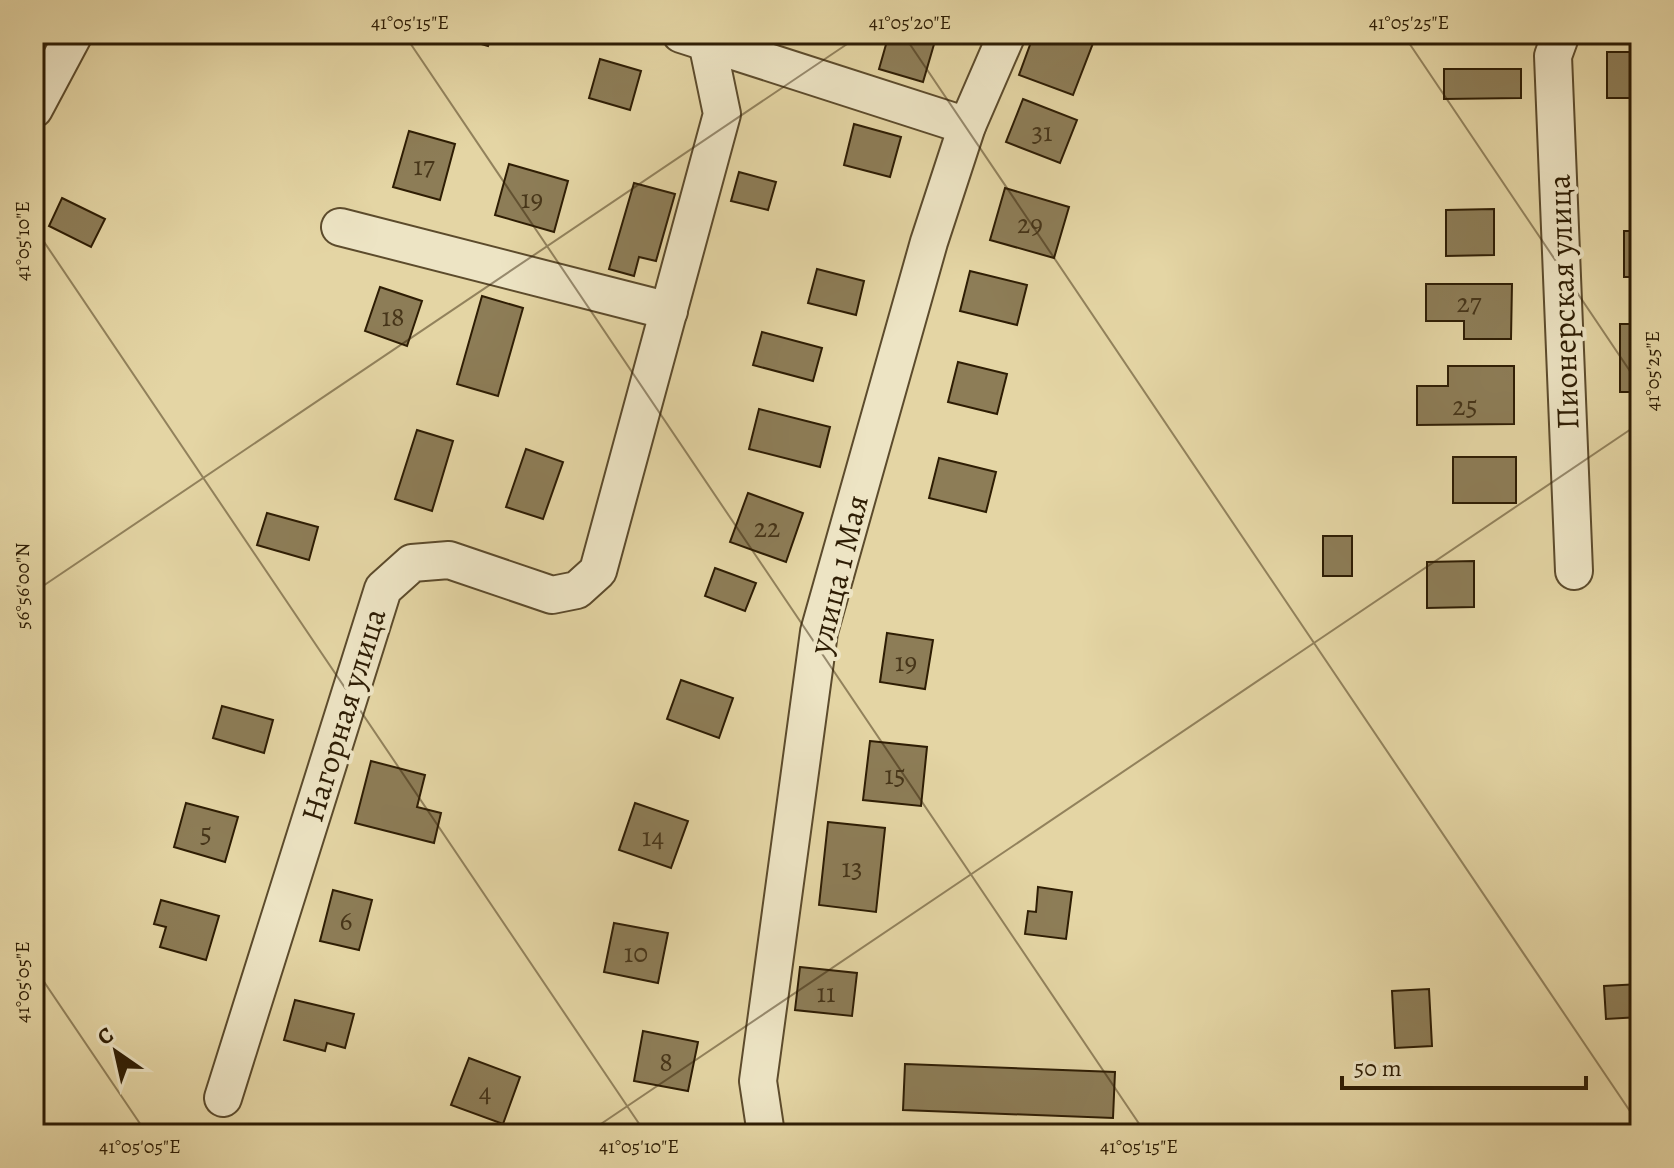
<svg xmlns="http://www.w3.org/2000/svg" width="1674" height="1168" font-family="Alegreya,serif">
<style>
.building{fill:#8d7d57;stroke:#2e1d04;stroke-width:2}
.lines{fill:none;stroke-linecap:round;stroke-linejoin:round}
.minor-casing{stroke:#5c4b2c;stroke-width:40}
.minor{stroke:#ede4c4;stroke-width:36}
.ticks{fill:none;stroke:#2e1d04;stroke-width:2;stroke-opacity:0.45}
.labels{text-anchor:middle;stroke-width:8;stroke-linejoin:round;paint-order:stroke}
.number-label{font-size:28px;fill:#463519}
.street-label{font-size:32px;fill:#2e1d04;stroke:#ede4c4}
.neatline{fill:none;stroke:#2e1d04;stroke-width:3}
.ticks-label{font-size:20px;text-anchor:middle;fill:#2e1d04}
</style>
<rect width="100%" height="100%" fill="#e4d5a4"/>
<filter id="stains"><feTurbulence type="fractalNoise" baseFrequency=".0025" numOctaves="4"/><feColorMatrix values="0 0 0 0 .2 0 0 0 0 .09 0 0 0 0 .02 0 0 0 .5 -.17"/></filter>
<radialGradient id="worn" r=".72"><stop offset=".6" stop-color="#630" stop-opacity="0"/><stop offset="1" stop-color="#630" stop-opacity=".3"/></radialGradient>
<!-- building -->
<g class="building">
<path d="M462,34h30l-4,12 -27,-8z"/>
<path d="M889,34h48l-14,48 -44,-13z"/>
<path d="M1034,34h49l12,4 -22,57 -54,-20z"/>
<path d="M1452,34h70v3l-70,1z"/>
<rect x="1607" y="52" width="33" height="46"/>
<path d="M600,59l41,12 -11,39 -41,-12z"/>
<path d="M1444,69h77v29l-77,1z"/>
<path d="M1023,99l54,21 -17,43 -54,-21z"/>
<path d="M854,124l47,13 -11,40 -46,-12z"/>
<path d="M409,131l46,13 -15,56 -47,-13z"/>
<path d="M509,164l59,17 -14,51 -59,-17z"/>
<path d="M739,172l37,10 -8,28 -37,-9z"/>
<path d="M634,183l41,11 -19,67 -17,-4 -5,19 -25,-7z"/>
<path d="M1005,188l64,19 -15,51 -64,-18z"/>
<path d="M62,198l43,21 -14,28 -42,-21z"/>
<path d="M1494,209v46l-48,1v-46z"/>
<rect x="1624" y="231" width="16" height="46"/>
<path d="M817,269l47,12 -8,34 -48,-12z"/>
<path d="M970,271l57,14 -10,40 -57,-14z"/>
<path d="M1426,284h86l-1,55h-47v-18h-38z"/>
<path d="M380,287l42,14 -15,45 -42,-15z"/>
<path d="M482,296l41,12 -25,88 -41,-12z"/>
<rect x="1620" y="324" width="20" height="68"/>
<path d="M762,332l60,16 -9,33 -60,-16z"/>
<path d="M958,362l49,12 -10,40 -49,-12z"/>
<path d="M1448,366h66v58l-97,1v-39h31z"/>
<path d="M759,409l71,18 -10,40 -71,-18z"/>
<path d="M417,430l36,11 -21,70 -37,-12z"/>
<rect x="1636" y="433" width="4" height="46"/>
<path d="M526,449l37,13 -20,57 -37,-12z"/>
<rect x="1453" y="457" width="63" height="46"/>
<path d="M939,458l57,14 -10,40 -57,-14z"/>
<path d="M748,493l55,20 -17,49 -56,-20z"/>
<path d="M267,513l51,14 -9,33 -52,-15z"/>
<rect x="1323" y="536" width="29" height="40"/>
<path d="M1474,561v46l-47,1v-46z"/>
<path d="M715,568l41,15 -11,28 -40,-15z"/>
<path d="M887,633l46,7 -8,49 -45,-7z"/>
<path d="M681,680l52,18 -14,40 -52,-19z"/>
<path d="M222,706l51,14 -9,33 -51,-15z"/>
<path d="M870,741l57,6 -6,59 -58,-6z"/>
<path d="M371,761l54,14 -8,32 24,6 -7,30 -79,-20z"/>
<path d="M186,803l52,14 -13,45 -51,-15z"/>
<path d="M635,803l53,18 -17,47 -52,-18z"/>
<path d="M828,822l57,6 -9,84 -57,-7z"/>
<path d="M1038,887l34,5 -6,47 -41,-5 3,-23 8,1z"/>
<path d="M333,890l39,10 -13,50 -39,-9z"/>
<path d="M161,900l58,16 -13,44 -46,-13 6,-20 -12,-3z"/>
<path d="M614,923l54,10 -10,50 -54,-11z"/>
<path d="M800,967l57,6 -5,43 -57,-6z"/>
<path d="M1640,984v33l-34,2 -2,-33z"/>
<path d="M1429,989l3,57 -37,2 -3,-57z"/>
<path d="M295,1000l59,14 -9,34 -18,-5 -2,8 -41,-11z"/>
<path d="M643,1031l55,11 -10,49 -54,-10z"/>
<path d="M469,1058l51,19 -17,47 -52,-19z"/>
<path d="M905,1064l210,8 -2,46 -210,-8z"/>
</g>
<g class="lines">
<!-- minor casing -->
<g class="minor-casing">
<g id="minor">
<path d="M681,34l286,92"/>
<path d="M1561,34l-8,22 21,515"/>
<path d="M34,109l40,-75"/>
<path d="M340,227l329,84"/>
<path d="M223,1098l160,-509 29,-26 37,-3 103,35 25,-5 21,-19 124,-457 -15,-72"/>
<path d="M766,1134l-8,-53 61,-449 110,-390 38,-116 40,-92"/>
</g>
</g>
<!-- minor -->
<use href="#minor" class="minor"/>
</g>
<!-- ticks -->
<path class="ticks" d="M404,34l742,1100M903,34l737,1092M1403,34l237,352M34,227l612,907M34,592l828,-558M34,967l113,167M586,1134l1054,-711"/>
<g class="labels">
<!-- number labels -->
<g class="number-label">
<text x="1042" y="141">31</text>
<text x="424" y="175">17</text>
<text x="532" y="208">19</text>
<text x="1030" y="233">29</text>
<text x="1469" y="312">27</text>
<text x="393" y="326">18</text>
<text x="1465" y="415">25</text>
<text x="767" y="537">22</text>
<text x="906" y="671">19</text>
<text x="895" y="784">15</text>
<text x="206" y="842">5</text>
<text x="653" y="846">14</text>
<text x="852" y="877">13</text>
<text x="346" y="930">6</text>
<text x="636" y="962">10</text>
<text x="826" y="1002">11</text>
<text x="666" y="1071">8</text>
<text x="485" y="1101">4</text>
</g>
<!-- street labels -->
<g class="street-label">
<text transform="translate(1563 302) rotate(-92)" y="11">Пионерская улица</text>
<text transform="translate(838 574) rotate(-76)" y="11">улица 1 Мая</text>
<text transform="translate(343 715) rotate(-73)" y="11">Нагорная улица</text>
</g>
</g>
<!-- margin -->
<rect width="1674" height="1168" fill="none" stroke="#e4d5a4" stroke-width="88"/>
<!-- north arrow -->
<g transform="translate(116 1052) rotate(326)" stroke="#ede4c4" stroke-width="6" paint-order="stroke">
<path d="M0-6L14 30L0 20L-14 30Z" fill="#2e1d04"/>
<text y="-12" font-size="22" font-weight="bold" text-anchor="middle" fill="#2e1d04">С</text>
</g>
<!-- scale -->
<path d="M1342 1076v12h244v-12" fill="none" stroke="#2e1d04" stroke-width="4"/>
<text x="1354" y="1076" font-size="24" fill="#2e1d04" stroke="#ede4c4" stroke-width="6" paint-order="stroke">50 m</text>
<rect x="44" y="44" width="1586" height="1080" class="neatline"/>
<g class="ticks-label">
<text x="410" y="29">41°05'15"E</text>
<text x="910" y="29">41°05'20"E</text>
<text x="1409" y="29">41°05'25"E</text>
<text transform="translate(22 241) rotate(-90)" y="7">41°05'10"E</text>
<text transform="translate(1652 371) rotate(-90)" y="7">41°05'25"E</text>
<text transform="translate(22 586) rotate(-90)" y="7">56°56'00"N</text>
<text transform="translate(22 982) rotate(-90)" y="7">41°05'05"E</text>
<text x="140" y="1153">41°05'05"E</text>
<text x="639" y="1153">41°05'10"E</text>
<text x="1139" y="1153">41°05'15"E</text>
</g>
<rect width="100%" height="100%" filter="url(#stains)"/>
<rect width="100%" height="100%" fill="url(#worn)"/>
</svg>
